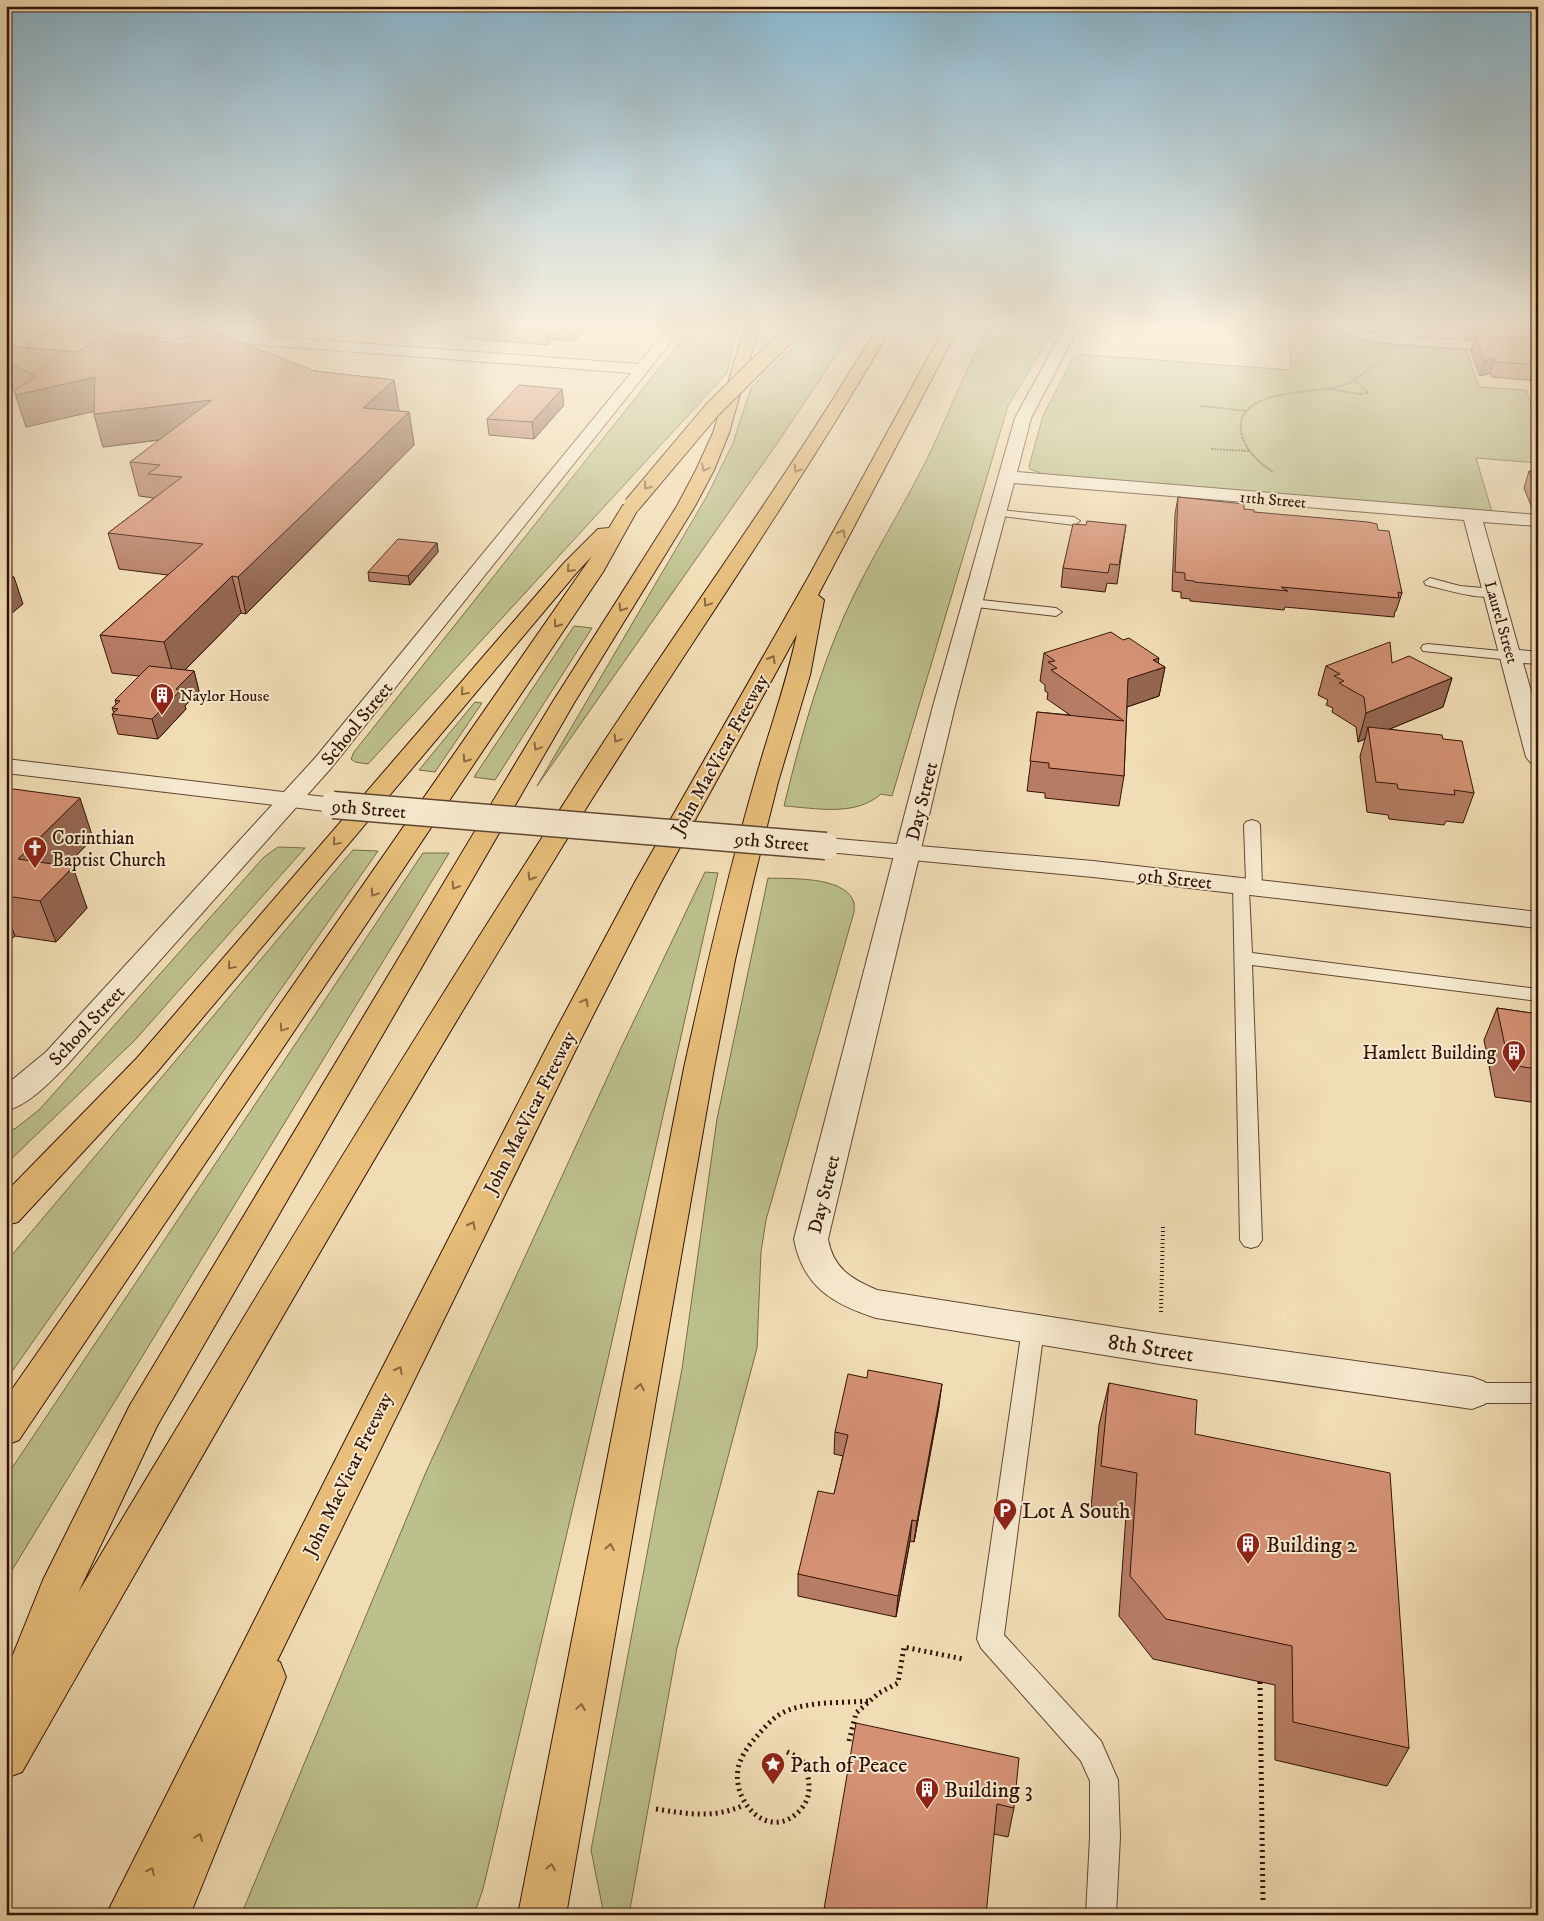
<svg xmlns="http://www.w3.org/2000/svg" width="1544" height="1921" font-family="'IM FELL DW Pica',serif">
<style>
.green{fill:#bcc08c;stroke:#786a49}
.lines{fill:none;stroke-linecap:round;stroke-linejoin:round}
.service-casing{stroke:#624632;stroke-width:2}
.minor-casing{stroke:#624632;stroke-width:2}
.tertiary-casing{stroke:#624632;stroke-width:2}
.motorway-casing{stroke:#331306;stroke-width:2}
.path-far2{stroke:#331306;stroke-width:2;stroke-dasharray:0.5 1;stroke-linecap:butt}
.path-far1{stroke:#331306;stroke-width:4;stroke-dasharray:1 3;stroke-linecap:butt}
.path{stroke:#331306;stroke-width:5;stroke-dasharray:2 4;stroke-linecap:butt}
.service{fill:#f6e9cf;fill-rule:evenodd}
.minor{fill:#f6e9cf;fill-rule:evenodd}
.tertiary{fill:#f6e9cf;fill-rule:evenodd}
.motorway{fill:#e8be7a;fill-rule:evenodd}
.tertiary-bridge-casing{stroke:#624632;stroke-width:29;stroke-linecap:butt}
.motorway-bridge-casing{stroke:#331306;stroke-width:18;stroke-linecap:butt}
.tertiary-bridge{stroke:#f6e9cf;stroke-width:26}
.motorway-bridge{stroke:#e8be7a;stroke-width:16}
.wall{fill:#b67d64;stroke:#331306}
.shaded-wall{fill:#946651;stroke:#331306}
.building{fill:#d49174;stroke:#331306}
.oneway{stroke:#8e6840}
.labels{text-anchor:middle;stroke-width:4;stroke-linejoin:round;paint-order:stroke}
.far-street-label{font-size:16px;fill:#331306;stroke:#f6e9cf}
.far-poi-label{font-size:16px;fill:#331306;stroke:#f6e9cf;text-anchor:start}
.street-label{font-size:19px;fill:#331306;stroke:#f6e9cf}
.poi-label{font-size:19px;fill:#331306;stroke:#f6e9cf;text-anchor:start}
.near-street-label{font-size:22px;fill:#331306;stroke:#f6e9cf}
.near-poi-label{font-size:22px;fill:#331306;stroke:#f6e9cf;text-anchor:start}
</style>
<rect width="100%" height="100%" fill="#f1ddb5"/>
<filter id="stains"><feTurbulence type="fractalNoise" baseFrequency=".004" numOctaves="4"/><feColorMatrix values="0 0 0 0 .2 0 0 0 0 .09 0 0 0 0 .02 0 0 0 .5 -.17"/></filter>
<radialGradient id="worn" r=".72"><stop offset=".6" stop-color="#630" stop-opacity="0"/><stop offset="1" stop-color="#630" stop-opacity=".3"/></radialGradient>
<!-- green -->
<g class="green">
<path d="M695,323h44l-12,50 -359,391 -13,-2 -4,-3 3,-7z"/>
<path d="M817,323h41l-82,122 -239,341 170,-290 26,-53 18,-55z"/>
<path d="M993,323h65l-50,83 -116,390 -11,-2c-26,23 -65,14 -97,12 16,-66 34,-131 61,-192 24,-53 56,-103 82,-155 22,-45 39,-94 66,-136z"/>
<path d="M1288,323h40c11,25 112,25 138,27l13,37 47,3 12,30v43l-62,-5 16,54 -446,-37 -16,-6 -1,-3 14,-50 32,-62 216,16z"/>
<path d="M574,626l18,2 -97,152 -21,-3z"/>
<path d="M475,702l7,1 -47,69 -16,-2z"/>
<path d="M278,847l27,1 -170,192 -129,124v-32l10,-4 23,-18 225,-253z"/>
<path d="M353,850l25,1 -372,529v-118z"/>
<path d="M423,853h26l-443,727v-103z"/>
<path d="M705,872l13,1 -111,490 -124,526 -9,26h-233l185,-443 194,-422z"/>
<path d="M768,878c22,1 74,-2 85,22 2,4 1,8 1,12l-88,308 -5,32 -4,96 -80,300 -48,267h-25l-13,-65 91,-481 35,-250z"/>
</g>
<g class="lines">
<!-- service casing -->
<g class="service-casing">
<g id="service">
<path d="M998,510l76,7 6,4 -6,4 -80,-10 -2,-2 2,-2z"/>
<path d="M1430,578l30,8 34,3 6,4c-10,11 -60,-5 -74,-8l-2,-3z"/>
<path d="M972,599l84,9 6,4 -6,4 -89,-10 -1,-3 1,-3z"/>
<path d="M1428,644l83,8 7,4 -7,4 -88,-9 -2,-3 2,-3z"/>
<path d="M1252,820l6,2 2,3 2,62 -2,4h-11l3,62 286,36v12l-286,-36 10,275 -4,6 -7,2 -7,-2 -4,-6 -7,-355 2,-4h11l-2,-56 2,-3z"/>
<path d="M1033,1320l8,3 3,6 -40,306 97,106 17,39 2,57 -4,78h-30l4,-78v-56l-9,-20 -100,-113 -4,-9 45,-310 3,-6z"/>
<path d="M1472,1383h66v20h-66l-8,-3 -4,-7 4,-7z"/>
</g>
</g>
<!-- minor casing -->
<g class="minor-casing">
<g id="minor">
<path d="M29,323h60l549,41 34,-41h14l-354,444 -266,299c-17,17 -36,38 -60,45v-26l40,-33 270,-295 315,-384 -575,-44 -50,27v-10l32,-19 -7,-1z"/>
<path d="M1067,323h14l-50,95 -14,54 521,43v11l-55,-4 36,128 19,2v12l-15,-1 15,52v49l-8,-2 -4,-5 -62,-237 -450,-37 -59,223 -127,533c5,29 23,40 49,51l283,44 312,43 13,5 5,11 -5,11 -13,5 -312,-45 -284,-46c-43,-14 -73,-31 -82,-79l139,-533 82,-288z"/>
<path d="M1335,323h14l6,5 20,6 163,12v8l-164,-12 -29,-8 -8,-5z"/>
</g>
</g>
<!-- tertiary casing -->
<g class="tertiary-casing">
<g id="tertiary">
<path d="M6,759l327,39 9,2 3,5 -3,5 -9,2 -327,-39z"/>
<path d="M826,838l267,23 445,51v16l-445,-51 -276,-26 -4,-5 4,-5z"/>
</g>
</g>
<!-- motorway casing -->
<g class="motorway-casing">
<g id="motorway">
<path d="M746,323h14l-31,110 -15,37 -19,36 -121,197 -417,723 -79,167c164,-275 330,-548 503,-816 98,-152 206,-298 299,-454h14c-103,179 -224,348 -332,524 -187,304 -363,614 -540,925l-16,6v-106l37,-92 87,-175 422,-702 125,-197 19,-36 17,-37z"/>
<path d="M947,323h14l-143,272 6,5 -14,75 -32,107 -24,96 -19,82 -21,108 -148,847h-48l166,-847c21,-95 43,-190 70,-284 14,-50 32,-99 43,-150l-136,248 -80,157 -304,622 3,1 6,15 -96,238h-84l243,-482 202,-394 84,-157 174,-306z"/>
<path d="M629,504l6,1 3,4 -35,63 -584,868 -13,5v-47l586,-842 -14,15 -421,501 -139,150 -12,3v-33l131,-134 427,-495 34,-34 11,-1 14,-23z"/>
</g>
</g>
<!-- path-far2 -->
<g class="path-far2">
<path d="M1356,381l12,12"/>
<path d="M1329,389l30,5 10,-1"/>
<path d="M1201,406l45,5"/>
<path d="M1211,449l38,2"/>
<path d="M1273,472c-15,-10 -29,-23 -32,-41 -6,-42 73,-38 96,-44 19,-4 25,-16 40,-22"/>
</g>
<!-- path-far1 -->
<path class="path-far1" d="M1161,1312l2,-86"/>
<!-- path -->
<g class="path">
<path d="M1260,1682l3,222"/>
<path d="M849,1741l7,-28 23,-20 19,-10 6,-36 59,12"/>
<path d="M787,1752l15,7c7,17 12,35 -1,50 -29,34 -69,-4 -63,-40 2,-12 11,-24 19,-33 8,-9 17,-20 29,-25 25,-10 56,-8 83,-10"/>
<path d="M656,1809c31,5 58,10 88,-4"/>
</g>
<!-- service -->
<use href="#service" class="service"/>
<!-- minor -->
<use href="#minor" class="minor"/>
<!-- tertiary -->
<use href="#tertiary" class="tertiary"/>
<!-- motorway -->
<use href="#motorway" class="motorway"/>
<!-- tertiary-bridge casing -->
<g class="tertiary-bridge-casing">
<path id="tertiary-bridge" d="M333,805l493,41"/>
</g>
<!-- motorway-bridge casing -->
<g class="motorway-bridge-casing">
<path id="motorway-bridge" d="M632,505l80,-95 88,-87"/>
</g>
<!-- tertiary-bridge -->
<use href="#tertiary-bridge" class="tertiary-bridge"/>
<!-- motorway-bridge -->
<use href="#motorway-bridge" class="motorway-bridge"/>
</g>
<!-- wall -->
<g class="wall">
<path d="M294,323h40l-3,2z"/>
<path d="M463,323h128l-16,18 -22,-2 -5,6 -83,-7z"/>
<path d="M1400,323h138v58l-46,-4 -2,-4 -10,3 -9,-25 3,-12h-8l-4,-11 -62,-4z"/>
<path d="M164,343l150,28 80,9 5,31 10,1 5,33 -168,169 -5,-1 -56,57 9,1 5,20 -14,15 1,3 -28,30 -40,-5 -6,-20 2,-1 -2,-5 4,-4 -1,-4 24,-24 -27,-3 -12,-38 68,-60 -49,-6 -11,-36 46,-35 -15,-2 -9,-34 30,-22 -57,7 -9,-33v-3l-68,16 -12,-36 1,-1 -9,-5v-39l71,6z"/>
<path d="M564,405l-30,34 -45,-4 -2,-16z"/>
<path d="M1529,471l9,1v41h-4l-10,-25z"/>
<path d="M1178,497l66,12 10,3 124,18 24,63 -6,18h-1l-1,6 -109,-10 -1,3 -94,-9v-2l-9,-1v-6l-9,-1 3,-77z"/>
<path d="M1086,525h40l-9,59 -10,-1 -2,9 -44,-5 2,-19z"/>
<path d="M437,543l1,9 -28,33 -41,-4 -1,-9z"/>
<path d="M1044,653l114,10 7,4 -6,29 -32,11 -3,69 -5,30 -74,-8v-5l-18,-2 10,-79 33,3 -23,-16 1,-6 -3,-2v-6l-5,-4z"/>
<path d="M1392,663l60,15 -9,29 -53,22 53,10 31,54 -11,30 -17,-2 -2,4 -55,-6 -1,-4 -21,-3 -7,-56 5,-17 -7,3 -2,-15 -24,-15 1,-4 -7,-3 2,-5 -10,-5 8,-29z"/>
<path d="M6,788l87,50 -27,28 21,42 -31,34 -41,-6 -9,9z"/>
<path d="M1497,1008l41,6v89l-43,-6 -11,-57z"/>
<path d="M1109,1383l86,51 214,314 -22,38 -112,-26v-75l-122,-26 -34,-43 7,-101 -35,-8 8,-82z"/>
<path d="M939,1406l-25,136 -4,-1 -14,76 -98,-21v-22l36,-80 9,-38 -9,-2 1,-22z"/>
<path d="M856,1723l158,85 -6,29 -14,-3z"/>
</g>
<!-- shaded-wall -->
<g class="shaded-wall">
<path d="M552,323l1,16 -5,6 -2,-17z"/>
<path d="M575,323h16l-16,18 -1,-17z"/>
<path d="M1494,358l-4,15 -10,3 4,-15z"/>
<path d="M95,377l9,32 -78,18 -10,-32z"/>
<path d="M394,380l5,32 -36,-4z"/>
<path d="M562,389l2,16 -30,34 -2,-17z"/>
<path d="M212,400l8,32 -117,15 -9,-33z"/>
<path d="M409,412l5,33 -168,169 -8,-37z"/>
<path d="M437,543l1,9 -28,33 -2,-9z"/>
<path d="M232,576l9,37 -66,67 -11,-38z"/>
<path d="M14,577l9,27 -17,14v-35z"/>
<path d="M1159,658l-2,12 8,-3 -6,29 -35,12 4,-29 25,-19z"/>
<path d="M194,671l5,20 -14,15 1,3 -28,30 -6,-20 24,-30z"/>
<path d="M1452,678l-9,29 -73,30 -2,-10 -3,12 -7,3 8,-29z"/>
<path d="M80,798l13,40 -59,62 -16,-41z"/>
<path d="M73,867l14,41 -31,34 -16,-41z"/>
<path d="M6,913l9,23 -9,9z"/>
<path d="M942,1384l-3,22 -25,136 3,-21z"/>
<path d="M912,1520l-2,21 -14,76 2,-21z"/>
</g>
<!-- building -->
<g class="building">
<path d="M477,323h74l-5,5z"/>
<path d="M554,323h21l-1,1z"/>
<path d="M1470,323h68v7l-68,-6z"/>
<path d="M210,330l104,41 80,9 -31,28 46,4 -171,165 -6,-1 -68,66 -64,-7 103,-91 -95,-11 74,-56 -34,-3 12,-9 -30,-3 82,-62 -118,14 1,-37 -79,18 -2,-4 22,-14 -30,-17v-14l71,6 24,-14h23l18,-4 22,9z"/>
<path d="M1475,336l63,5v24l-42,-3 -2,-4 -10,3z"/>
<path d="M519,385l43,4 -30,33 -45,-3z"/>
<path d="M1529,471l9,1v19z"/>
<path d="M1178,497l66,7v5l10,1v2l114,10 9,2 1,6 11,1 13,62 -4,-1 1,6 -118,-11 7,4 -94,-9v-1l-9,-1v-7l-10,-1z"/>
<path d="M1087,521l39,4 -7,40 -9,-1 -2,9 -45,-5 10,-44 13,1z"/>
<path d="M398,539l39,4 -29,33 -40,-4z"/>
<path d="M6,576l8,1 -8,6z"/>
<path d="M1111,632l12,8 6,-2 30,20 -6,2 12,7 -37,12 -4,97 -75,-8v-5l-19,-2 7,-49 87,9 -73,-51 6,-2 -9,-6 7,-1 -11,-8z"/>
<path d="M1390,642l2,21 17,-7 43,22 -86,35 -2,-16 -25,-14 5,-2 -10,-5 6,-2 -14,-8z"/>
<path d="M149,666l45,5 -18,18 5,1 -29,29 -40,-5 6,-5 -6,-1 8,-7 -5,-1z"/>
<path d="M1368,727l74,8 1,4 19,2 12,52 -20,-3 1,5 -57,-6 -1,-5 -21,-2z"/>
<path d="M6,788l74,10 -62,61 55,8 -33,34 -34,-5z"/>
<path d="M1497,1008l41,6v55l-29,-4z"/>
<path d="M868,1370l74,14 -25,137 -5,-1 -14,76 -100,-22 20,-83 16,3 14,-59 -13,-3 13,-58 19,4z"/>
<path d="M1109,1383l88,17 -2,34 195,39 19,275 -116,-26 -1,-76 -126,-27 -36,-43 7,-103 -36,-7z"/>
<path d="M856,1723l163,35 -5,50 -17,-4 -11,111h-163z"/>
</g>
<!-- one-way arrows -->
<defs><path id="oneway-chevron" d="M-2-3.5L2.5 0L-2 3.5" fill="none" stroke-width="1.6" stroke-linecap="round" stroke-linejoin="round" transform="scale(1.25)"/></defs>
<g class="oneway">
<use href="#oneway-chevron" transform="translate(705 468) rotate(116)"/>
<use href="#oneway-chevron" transform="translate(797 469) rotate(123)"/>
<use href="#oneway-chevron" transform="translate(647 486) rotate(128)"/>
<use href="#oneway-chevron" transform="translate(842 533) rotate(-62)"/>
<use href="#oneway-chevron" transform="translate(570 569) rotate(132)"/>
<use href="#oneway-chevron" transform="translate(707 603) rotate(124)"/>
<use href="#oneway-chevron" transform="translate(622 608) rotate(122)"/>
<use href="#oneway-chevron" transform="translate(557 624) rotate(125)"/>
<use href="#oneway-chevron" transform="translate(772 659) rotate(-60)"/>
<use href="#oneway-chevron" transform="translate(464 692) rotate(130)"/>
<use href="#oneway-chevron" transform="translate(617 739) rotate(123)"/>
<use href="#oneway-chevron" transform="translate(537 747) rotate(121)"/>
<use href="#oneway-chevron" transform="translate(466 759) rotate(124)"/>
<use href="#oneway-chevron" transform="translate(336 842) rotate(130)"/>
<use href="#oneway-chevron" transform="translate(531 877) rotate(122)"/>
<use href="#oneway-chevron" transform="translate(455 886) rotate(121)"/>
<use href="#oneway-chevron" transform="translate(374 893) rotate(124)"/>
<use href="#oneway-chevron" transform="translate(231 966) rotate(130)"/>
<use href="#oneway-chevron" transform="translate(585 1002) rotate(-62)"/>
<use href="#oneway-chevron" transform="translate(283 1028) rotate(124)"/>
<use href="#oneway-chevron" transform="translate(472 1225) rotate(-63)"/>
<use href="#oneway-chevron" transform="translate(399 1370) rotate(-63)"/>
<use href="#oneway-chevron" transform="translate(640 1387) rotate(-80)"/>
<use href="#oneway-chevron" transform="translate(610 1547) rotate(-80)"/>
<use href="#oneway-chevron" transform="translate(581 1707) rotate(-80)"/>
<use href="#oneway-chevron" transform="translate(199 1837) rotate(-67)"/>
<use href="#oneway-chevron" transform="translate(551 1867) rotate(-80)"/>
<use href="#oneway-chevron" transform="translate(151 1871) rotate(-64)"/>
</g>
<!-- sky -->
<linearGradient id="sky" x2="0" y2="1"><stop stop-color="#89b7d0"/><stop offset="0.55" stop-color="#f9f0de"/><stop offset="1" stop-color="#f9f0de" stop-opacity="0"/></linearGradient>
<rect width="1544" height="592" fill="url(#sky)"/>
<!-- icons -->
<defs>
<g id="building-pin" transform="scale(1.25)"><path d="M0 17L-7.5 6A9.5 9.5 0 1 1 7.5 6Z" fill="#8f2418" stroke="#f6e9cf"/><path d="M-4-6H4V6H1V3H-1V6H-4ZM-2.5-4.3h1.7v1.8h-1.7ZM.8-4.3h1.7v1.8H.8ZM-2.5-1h1.7V.8h-1.7ZM.8-1h1.7V.8H.8Z" fill="#fff"/></g>
<g id="church-pin" transform="scale(1.25)"><path d="M0 17L-7.5 6A9.5 9.5 0 1 1 7.5 6Z" fill="#8f2418" stroke="#f6e9cf"/><path d="M-1.2-6h2.4v3.5h3.3v2.4h-3.3V6h-2.4V-.1h-3.3v-2.4h3.3Z" fill="#fff"/></g>
<g id="parking-pin" transform="scale(1.25)"><path d="M0 17L-7.5 6A9.5 9.5 0 1 1 7.5 6Z" fill="#8f2418" stroke="#f6e9cf"/><path d="M-3.5-5.5H1a3.5 3.5 0 0 1 0 7H-1V5.5H-3.5ZM-1-3.4V-.6H.8a1.4 1.4 0 0 0 0-2.8Z" fill="#fff"/></g>
<g id="sight-pin" transform="scale(1.25)"><path d="M0 17L-7.5 6A9.5 9.5 0 1 1 7.5 6Z" fill="#8f2418" stroke="#f6e9cf"/><path d="M0-6L1.8-2.2L6-1.7L2.9 1.2L3.7 5.4L0 3.3L-3.7 5.4L-2.9 1.2L-6-1.7L-1.8-2.2Z" fill="#fff"/></g>
</defs>
<g fill-rule="evenodd">
<use href="#building-pin" x="162" y="695"/>
<use href="#church-pin" x="35" y="848"/>
<use href="#building-pin" x="1514" y="1052"/>
<use href="#parking-pin" x="1005" y="1510"/>
<use href="#building-pin" x="1248" y="1544"/>
<use href="#sight-pin" x="773" y="1764"/>
<use href="#building-pin" x="927" y="1789"/>
</g>
<g class="labels">
<!-- far-street labels -->
<g class="far-street-label">
<text transform="translate(1273 499) rotate(5)" y="6">11th Street</text>
<text transform="translate(1502 622) rotate(74)" y="6">Laurel Street</text>
</g>
<!-- far-poi labels -->
<g class="far-poi-label">
<text x="180" y="701">Naylor House</text>
</g>
<!-- street labels -->
<g class="street-label">
<text transform="translate(356 723) rotate(-51)" y="7">School Street</text>
<text transform="translate(719 754) rotate(-61)" y="7">John MacVicar Freeway</text>
<text transform="translate(921 801) rotate(-76)" y="7">Day Street</text>
<text transform="translate(369 808) rotate(5)" y="7">9th Street</text>
<text transform="translate(772 841) rotate(5)" y="7">9th Street</text>
<text transform="translate(1175 878) rotate(6)" y="7">9th Street</text>
<text transform="translate(86 1025) rotate(-47)" y="7">School Street</text>
<text transform="translate(529 1112) rotate(-63)" y="7">John MacVicar Freeway</text>
<text transform="translate(823 1194) rotate(-76)" y="7">Day Street</text>
<text transform="translate(347 1474) rotate(-64)" y="7">John MacVicar Freeway</text>
</g>
<!-- poi labels -->
<g class="poi-label">
<text x="52" y="844">Corinthian<tspan x="52" dy="22">Baptist Church</tspan></text>
<text x="1496" y="1059" text-anchor="end">Hamlett Building</text>
</g>
<!-- near-street labels -->
<g class="near-street-label">
<text transform="translate(1151 1347) rotate(9)" y="8">8th Street</text>
</g>
<!-- near-poi labels -->
<g class="near-poi-label">
<text x="1022" y="1518">Lot A South</text>
<text x="1266" y="1552">Building 2</text>
<text x="790" y="1772">Path of Peace</text>
<text x="944" y="1797">Building 3</text>
</g>
</g>
<!-- margin -->
<rect width="1544" height="1921" fill="none" stroke="#f1ddb5" stroke-width="25"/>
<rect x="8" y="8" width="1529" height="1906" fill="none" stroke="#331306" stroke-width="2.5"/>
<rect x="12" y="12" width="1519" height="1896" fill="none" stroke="#331306"/>
<rect width="100%" height="100%" filter="url(#stains)"/>
<rect width="100%" height="100%" fill="url(#worn)"/>
</svg>
